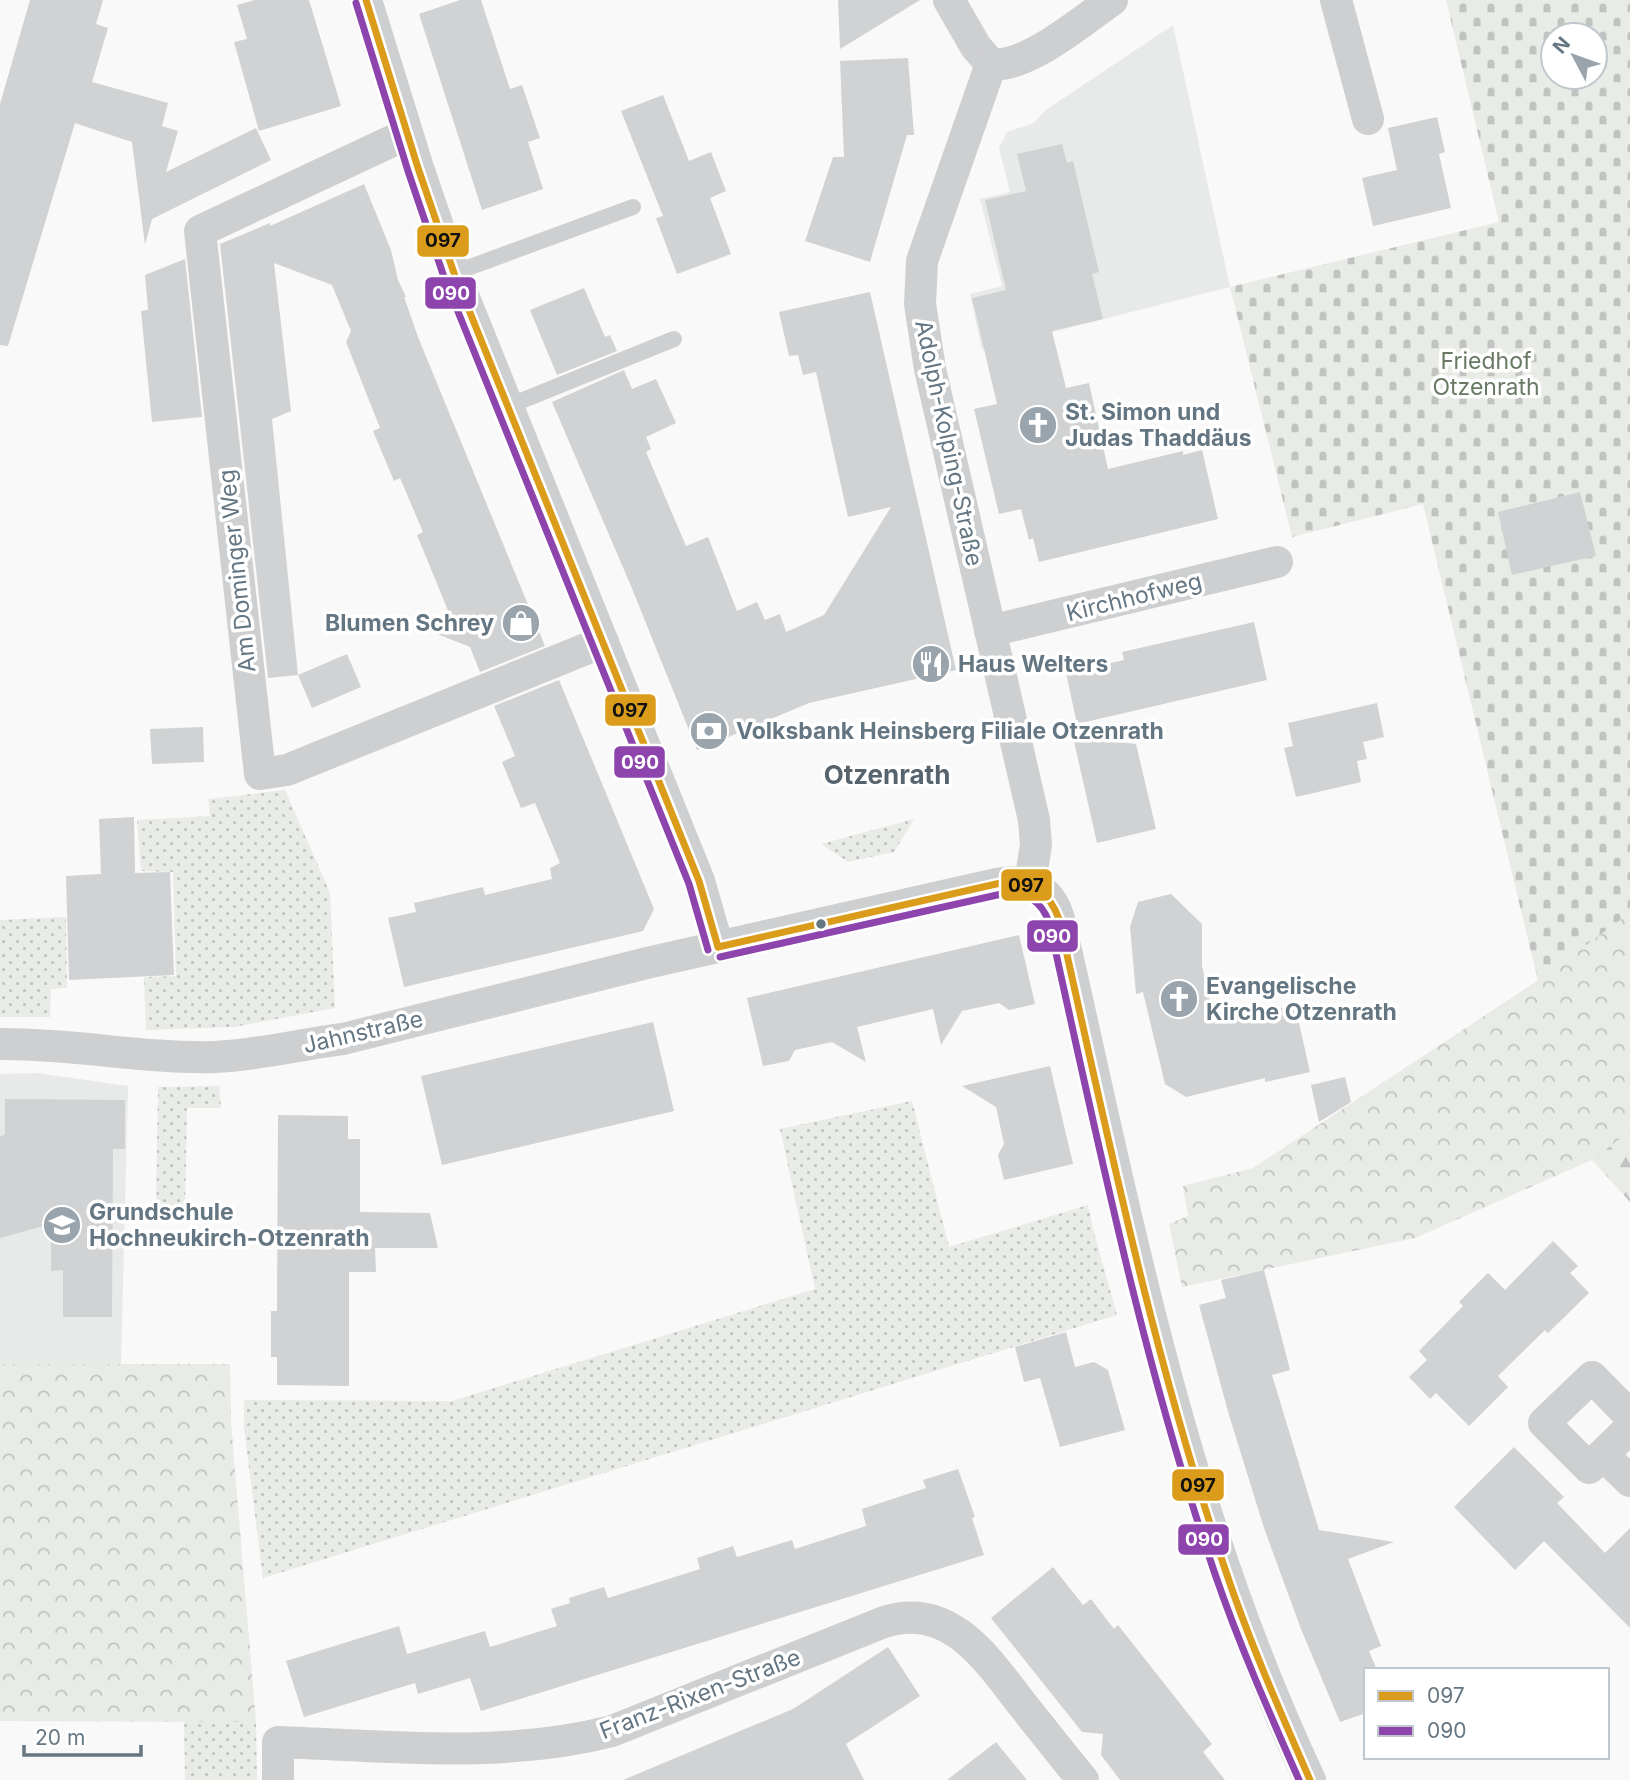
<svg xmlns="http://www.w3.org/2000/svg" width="1630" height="1780" font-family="Inter,sans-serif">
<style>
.built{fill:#e8e9e9}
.grass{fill:url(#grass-dots)}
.forest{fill:url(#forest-firs)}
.cemetery{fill:url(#cemetery-stones);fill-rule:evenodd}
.park{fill:url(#park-crowns)}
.building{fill:#d0d2d3}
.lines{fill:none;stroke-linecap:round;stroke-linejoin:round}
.service{stroke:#cecfd0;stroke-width:16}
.minor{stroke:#cecfd0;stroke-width:32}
.bus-1-casing{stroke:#fff;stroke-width:12}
.bus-2-casing{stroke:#fff;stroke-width:12}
.bus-1{stroke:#da9c1a;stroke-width:7}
.bus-2{stroke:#8e44ad;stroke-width:7}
.bus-dot{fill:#657683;stroke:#fff;stroke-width:2.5}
.labels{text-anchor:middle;stroke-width:7;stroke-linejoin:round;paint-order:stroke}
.park-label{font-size:23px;fill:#687a64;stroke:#fff}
.poi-label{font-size:23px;font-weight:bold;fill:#657683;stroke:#fff;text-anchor:start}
.street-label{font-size:23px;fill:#657683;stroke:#fff}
.quarter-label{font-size:26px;font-weight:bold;fill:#57646e;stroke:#fff}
.line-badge{stroke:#fff;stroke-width:2.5}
.badge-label{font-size:19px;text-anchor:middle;font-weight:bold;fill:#fff}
.pale-badge-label{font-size:19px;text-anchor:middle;font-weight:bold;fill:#111}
</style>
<defs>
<pattern id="grass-dots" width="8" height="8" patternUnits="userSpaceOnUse" patternTransform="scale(1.75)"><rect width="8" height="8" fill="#e8ebe6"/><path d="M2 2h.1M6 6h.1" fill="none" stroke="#c0c3c0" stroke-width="1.8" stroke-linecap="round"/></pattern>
<pattern id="forest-firs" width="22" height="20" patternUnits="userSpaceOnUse" patternTransform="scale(1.75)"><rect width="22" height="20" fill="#e8ebe6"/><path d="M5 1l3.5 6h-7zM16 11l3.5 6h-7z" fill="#c0c3c0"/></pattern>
<pattern id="cemetery-stones" width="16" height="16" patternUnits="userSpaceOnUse" patternTransform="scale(1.75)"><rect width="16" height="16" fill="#e8ebe6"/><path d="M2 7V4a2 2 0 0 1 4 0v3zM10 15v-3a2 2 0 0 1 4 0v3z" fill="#c0c3c0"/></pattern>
<pattern id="park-crowns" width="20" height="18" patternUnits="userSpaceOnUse" patternTransform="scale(1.75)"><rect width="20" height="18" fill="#e8ebe6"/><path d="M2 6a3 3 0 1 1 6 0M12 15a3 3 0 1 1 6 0" fill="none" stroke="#c0c3c0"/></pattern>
</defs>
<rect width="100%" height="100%" fill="#f9f9f9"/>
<!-- built -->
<g class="built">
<path d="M1173,25l57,262 -248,63 -12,-56 32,-8 -22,-87 30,-7 -11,-44 8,-16 27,-9 12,-13z"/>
<path d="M37,1073l91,13 -7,278h-121v-290z"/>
</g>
<!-- grass -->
<g class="grass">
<path d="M285,790l45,103 5,115 -101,19 -88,3 -2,-53 32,-1 -3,-104 -32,-1 -4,-51 73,-4 -2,-17z"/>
<path d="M914,819l-20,33 -46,10 -27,-18z"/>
<path d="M66,917l1,71 -16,1 -1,28h-50v-97z"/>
<path d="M219,1086l2,22h-34l-2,105h-29l2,-126z"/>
<path d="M912,1101l37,146 139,-42 5,24 24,86 -854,263 -19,-150v-28l208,1 363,-112 -35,-160z"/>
<path d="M184,1722h72l1,58h-72z"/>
</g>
<!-- forest -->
<path class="forest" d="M1630,1131v71l-38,-42z"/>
<!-- cemetery -->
<path class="cemetery" d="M1446,0h184v913l-92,68 -115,-477 -131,33 -62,-250 269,-65zM1553,35h42v42h-42z"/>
<!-- park -->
<g class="park">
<path d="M1630,913v218l-38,29 -177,78 -233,49 -13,-63 19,-8 -5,-30 70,-18 284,-187z"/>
<path d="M0,1364h230l1,58 25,300 -256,-1z"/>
</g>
<!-- building -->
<g class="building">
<path d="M30,0h73l-7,24 12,4 -16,54 76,21 -6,23 16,5 -12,41 90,-44 15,32 -119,59 -7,26 -13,-103 -57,-19 -67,223 -8,-1v-241z"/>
<path d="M255,0h54l32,106 -82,25 -25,-89 13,-3 -10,-34z"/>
<path d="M460,0h21l29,89 12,-4 18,53 -12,4 15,47 -61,21 -63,-196z"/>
<path d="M838,0h82l-80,49z"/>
<path d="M908,58l6,77h-7l-37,127 -65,-21 28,-84h11l-4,-96z"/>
<path d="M663,95l26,66 22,-9 15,39 -16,7 21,56 -54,20 -21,-56 7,-2 -42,-105z"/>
<path d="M1437,117l8,35 -6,2 12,54 -78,18 -11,-48 35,-8 -9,-42z"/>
<path d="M1062,144l5,19 6,-2 26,111 -7,2 11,45 -51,12 14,57 23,-5 19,86 75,-18v4l19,-5 16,69 -179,43 -6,-24 -4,2 -8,-31 -22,5 -25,-105 23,-5 -25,-106 34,-8 -21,-90 41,-9 -9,-37z"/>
<path d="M364,184l27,66 7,30 8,17h-2l14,40 127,309 -65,26 -10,-25 -53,-21 32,-13 -32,-78 6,-3 -23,-54 -6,3 -21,-50 7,-3 -34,-86 5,-11 -19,-46 -58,-22 17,148 -19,8 26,256 -30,3 -48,-434 50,-21v3z"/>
<path d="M185,259l17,158 -50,5 -11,-111 7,-1 -3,-35z"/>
<path d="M584,288l21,49 5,-2 7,16 -60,24 -27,-65z"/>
<path d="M870,292l86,378 -147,33 -112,47 -66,-164 -79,-184 72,-32 8,19 24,-10 20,44 -30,14 5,12 -5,3 40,94 22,-9 29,74 20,-9 8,18 15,-6 6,18 38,-17 67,-108 -43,10 -32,-145 -13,3 -5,-20 -9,1 -10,-44z"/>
<path d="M1580,492l16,64 -84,19 -14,-63z"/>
<path d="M1254,622l13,58 -190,44 -11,-51 58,-13 -2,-8z"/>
<path d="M347,654l14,33 -49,21 -14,-33z"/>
<path d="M559,680l95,229 -11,22 -239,56 -16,-69 28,-6 -2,-9 69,-16 2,8 67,-16 -2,-11 10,-5 -25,-60 -14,5 -19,-46 13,-6 -21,-50z"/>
<path d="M1377,703l7,34 -21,5 4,17 -10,2 4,21 -65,15 -12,-49 9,-2 -5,-23z"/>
<path d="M203,727l1,35 -52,2 -2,-35z"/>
<path d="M1073,737l63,7 20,85 -59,14z"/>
<path d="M134,817l1,56 35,-1 4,103 -105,5 -3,-104 35,-2 -2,-55z"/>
<path d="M1171,894l31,30v42l13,58 80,-19 15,67 -45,10v-4l-79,19 -21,-13 -22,-92 -7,2 -6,-67 8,-25z"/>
<path d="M1019,935l16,69 -26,6 -10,-7 -37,8 -21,34 -8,-36 -76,18 9,35 -34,-20 -37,8 -6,11 -26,5 -16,-68z"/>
<path d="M653,1022l21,89 -232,54 -21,-89z"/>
<path d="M1050,1066l23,98 -69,16 -6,-25 6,-11 -8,-37 -34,-21z"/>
<path d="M1345,1077l6,25 -32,20 -8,-37z"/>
<path d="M5,1099l120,1v49h-12l-1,168h-49v-47l-12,1v-47l-51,14v-101l5,-3z"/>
<path d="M278,1115l70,1v23h12v73l70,1 8,35h-63l1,24h-27v114l-72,-1v-28h-6v-46h6z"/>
<path d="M1553,1241l25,25 -8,7 19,20 -41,40 -3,-3 -47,46 10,11 -39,39 -33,-33 -6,6 -21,-22 18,-17 -8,-9 44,-45 -4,-4 29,-29 17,17z"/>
<path d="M1264,1270l26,100 -18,5 47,155 75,12 -46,17 33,87 -12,5 8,19h-11v43l-26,9 -39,-93 -37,-101 -35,-113 -30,-110 27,-7 -5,-18z"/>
<path d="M1066,1332l9,35 19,-5 14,8 17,60 -65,17 -20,-69 -16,4 -9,-35z"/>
<path d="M1514,1447l50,50 -7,6 48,50 25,-25v100l-86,-87 -29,29 -61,-63z"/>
<path d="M958,1469l17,48 -3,1 12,37 -503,156 -11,-33 -52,16 -3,-11 -111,34 -18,-56 113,-35 8,28 78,-23 5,16 67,-21 -6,-17 19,-6 -1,-5 35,-11 4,11 92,-29 -3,-11 36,-12 4,11 55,-17 3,9 71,-23 -4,-17 64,-21 -3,-8z"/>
<path d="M1053,1567l30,38 8,-6 23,30 4,-4 94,119 -9,8 22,28h-105l-19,-25 2,-21 -21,-2 -91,-114z"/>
<path d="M888,1647l32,49 -74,48 18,36h-241l170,-71z"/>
<path d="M996,1742l31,38h-80z"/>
</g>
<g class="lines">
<!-- service -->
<g class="service">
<path d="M454,273l179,-66"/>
<path d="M506,407l168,-68"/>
</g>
<!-- minor -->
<g class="minor">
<path d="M366,0l52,168 36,105 245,608 19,66"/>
<path d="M949,0l27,47 15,17"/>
<path d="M1336,0l32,119"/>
<path d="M991,64l-69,197 -2,43 10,65 104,451 2,25 -6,38"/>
<path d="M991,64c35,5 92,-44 121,-64"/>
<path d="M407,134l-207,97 60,543 27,-4 316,-128"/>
<path d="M990,631l287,-69"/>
<path d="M0,1044c72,-1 143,15 215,13 44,-2 86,-13 128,-18l304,-76 349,-79c31,-6 54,3 63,35 67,294 121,586 251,861"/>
<path d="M1630,1416l-38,-39 -48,46 45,45 41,-40"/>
<path d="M1603,1455l27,26"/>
<path d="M278,1780v-38c112,4 225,17 334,-11l272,-109c66,-21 103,37 138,82 20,25 40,51 61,76"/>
</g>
<!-- bus-1 casing -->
<g class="bus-1-casing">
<g id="bus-1">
<path d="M366,0l52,168 36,105 245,608 19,66"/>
<path d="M718,947l287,-65c28,0 44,10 54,37 49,218 94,438 166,650 24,72 55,142 85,211"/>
</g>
</g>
<!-- bus-2 casing -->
<g class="bus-2-casing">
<g id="bus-2">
<path d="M356,3l52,168 36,106 245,607 19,66"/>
<path d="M720,957l286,-64c22,0 35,8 43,29 49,219 93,439 166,652 24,70 54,138 84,206"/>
</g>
</g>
<!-- bus-1 -->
<use href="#bus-1" class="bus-1"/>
<!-- bus-2 -->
<use href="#bus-2" class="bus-2"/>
</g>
<!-- icons -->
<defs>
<g id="church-disc" transform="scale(2.0125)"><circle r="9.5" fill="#99a4ac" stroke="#fff"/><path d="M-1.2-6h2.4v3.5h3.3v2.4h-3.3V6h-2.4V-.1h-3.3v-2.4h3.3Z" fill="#fff"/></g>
<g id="shop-disc" transform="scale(2.0125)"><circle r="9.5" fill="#99a4ac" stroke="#fff"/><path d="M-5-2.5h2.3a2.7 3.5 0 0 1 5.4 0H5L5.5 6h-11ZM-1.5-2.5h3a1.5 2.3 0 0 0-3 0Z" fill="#fff"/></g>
<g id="restaurant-disc" transform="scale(2.0125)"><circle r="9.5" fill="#99a4ac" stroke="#fff"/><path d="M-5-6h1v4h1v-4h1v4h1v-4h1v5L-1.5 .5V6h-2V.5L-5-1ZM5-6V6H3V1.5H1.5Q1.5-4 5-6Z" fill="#fff"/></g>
<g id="bank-disc" transform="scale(2.0125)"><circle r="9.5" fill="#99a4ac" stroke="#fff"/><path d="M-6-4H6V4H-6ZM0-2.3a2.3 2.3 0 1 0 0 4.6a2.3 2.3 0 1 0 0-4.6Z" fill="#fff"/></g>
<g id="school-disc" transform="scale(2.0125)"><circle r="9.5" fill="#99a4ac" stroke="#fff"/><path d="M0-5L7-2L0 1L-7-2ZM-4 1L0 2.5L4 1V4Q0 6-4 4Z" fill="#fff"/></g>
</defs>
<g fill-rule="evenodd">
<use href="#church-disc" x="1038" y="425"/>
<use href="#shop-disc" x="521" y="623"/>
<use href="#restaurant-disc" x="931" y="664"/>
<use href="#bank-disc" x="709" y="731"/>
<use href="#church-disc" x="1179" y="999"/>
<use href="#school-disc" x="62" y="1225"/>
</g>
<!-- markers -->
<circle class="bus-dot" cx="821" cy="924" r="6"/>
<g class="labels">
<!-- park labels -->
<g class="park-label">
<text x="1486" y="369">Friedhof<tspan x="1486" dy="26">Otzenrath</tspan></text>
</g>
<!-- poi labels -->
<g class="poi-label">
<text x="1065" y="420">St. Simon und<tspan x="1065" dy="26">Judas Thaddäus</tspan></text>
<text x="494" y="631" text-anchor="end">Blumen Schrey</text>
<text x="958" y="672">Haus Welters</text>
<text x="736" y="739">Volksbank Heinsberg Filiale Otzenrath</text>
<text x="1206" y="994">Evangelische<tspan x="1206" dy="26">Kirche Otzenrath</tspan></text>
<text x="89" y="1220">Grundschule<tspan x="89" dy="26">Hochneukirch-Otzenrath</tspan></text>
</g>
<!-- street labels -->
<g class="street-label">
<text transform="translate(949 443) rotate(78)" y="8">Adolph-Kolping-Straße</text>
<text transform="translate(237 571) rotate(-96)" y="8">Am Dominger Weg</text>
<text transform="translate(1134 597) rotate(-14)" y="8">Kirchhofweg</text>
<text transform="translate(363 1032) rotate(-13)" y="8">Jahnstraße</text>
<text transform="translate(700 1694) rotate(-21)" y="8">Franz-Rixen-Straße</text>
</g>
<!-- quarter labels -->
<g class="quarter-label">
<text x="887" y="784">Otzenrath</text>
</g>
</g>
<g class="line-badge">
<rect x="416" y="224" width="54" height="34" rx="7" fill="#da9c1a"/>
<rect x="424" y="276" width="53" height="34" rx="7" fill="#8e44ad"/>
<rect x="604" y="693" width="53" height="34" rx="7" fill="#da9c1a"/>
<rect x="613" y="745" width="53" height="34" rx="7" fill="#8e44ad"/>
<rect x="1000" y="868" width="53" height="34" rx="7" fill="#da9c1a"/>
<rect x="1026" y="919" width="53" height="34" rx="7" fill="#8e44ad"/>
<rect x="1171" y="1468" width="54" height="34" rx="7" fill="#da9c1a"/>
<rect x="1177" y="1523" width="53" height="33" rx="7" fill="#8e44ad"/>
</g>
<g class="badge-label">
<text x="451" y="300">090</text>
<text x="640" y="769">090</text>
<text x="1052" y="943">090</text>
<text x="1204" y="1546">090</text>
</g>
<g class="pale-badge-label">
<text x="443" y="247">097</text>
<text x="630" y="717">097</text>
<text x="1026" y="892">097</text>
<text x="1198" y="1492">097</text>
</g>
<!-- legend -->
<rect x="1364" y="1668" width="245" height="91" fill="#ffffff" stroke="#c1c8cd" stroke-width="2"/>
<rect x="1378" y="1691" width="35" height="10" fill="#da9c1a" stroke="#c1c8cd" stroke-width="2"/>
<text x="1427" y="1703" font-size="21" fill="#657683">097</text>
<rect x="1378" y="1726" width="35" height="10" fill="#8e44ad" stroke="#c1c8cd" stroke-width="2"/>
<text x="1427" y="1738" font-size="21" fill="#657683">090</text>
<!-- north arrow -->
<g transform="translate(1574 56) rotate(311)"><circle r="33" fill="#ffffff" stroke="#c1c8cd" stroke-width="2"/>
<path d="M0-5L12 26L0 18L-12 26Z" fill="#99a4ac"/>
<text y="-10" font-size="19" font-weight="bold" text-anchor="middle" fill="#657683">N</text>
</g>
<!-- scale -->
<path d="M24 1745v10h117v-10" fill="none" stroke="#657683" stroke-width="3.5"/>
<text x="35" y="1745" font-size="21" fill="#657683" stroke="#ffffff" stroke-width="5" paint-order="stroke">20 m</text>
</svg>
